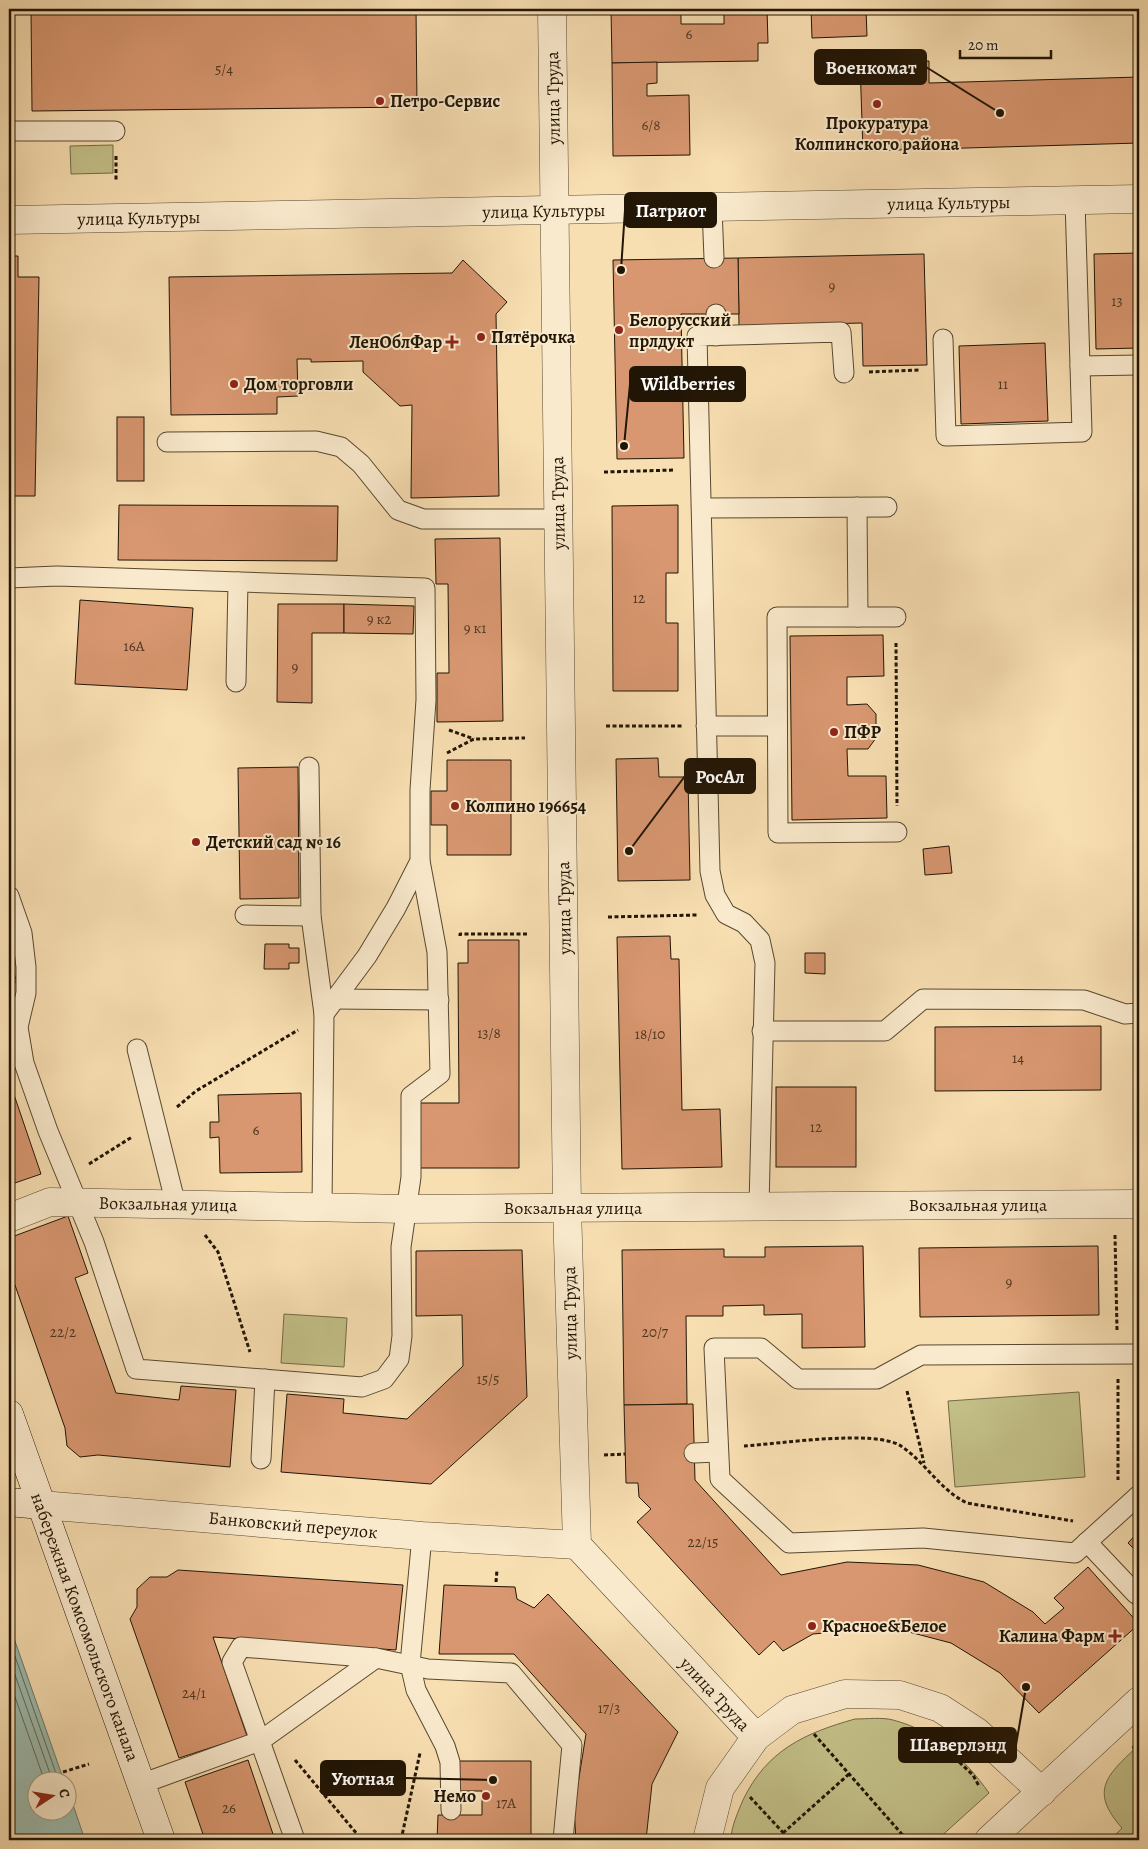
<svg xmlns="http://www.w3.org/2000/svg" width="1148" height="1849" font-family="Alegreya,serif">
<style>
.green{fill:#c3c088;stroke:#726a46}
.water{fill:#9dbcaf;stroke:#6b796b}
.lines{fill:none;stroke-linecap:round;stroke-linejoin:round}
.shore{stroke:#5f685a;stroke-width:1}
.building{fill:#d89770;stroke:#211505}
.lane-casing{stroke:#574830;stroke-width:21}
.street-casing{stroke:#574830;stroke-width:29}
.secondary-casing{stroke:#211505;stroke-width:29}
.path{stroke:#211505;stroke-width:3;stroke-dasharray:4 2.5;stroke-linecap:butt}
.lane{stroke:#faeacd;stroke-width:19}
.street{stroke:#faeacd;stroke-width:28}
.secondary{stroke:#faeacd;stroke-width:28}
.poi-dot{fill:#8f2418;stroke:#faeacd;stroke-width:2}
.labels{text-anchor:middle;stroke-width:4;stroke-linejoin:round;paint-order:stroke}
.number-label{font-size:15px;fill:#4f3620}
.street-label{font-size:18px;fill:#211505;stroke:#faeacd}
.poi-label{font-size:18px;font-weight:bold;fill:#211505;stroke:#faeacd;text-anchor:start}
.leader{fill:none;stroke:#211505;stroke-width:2}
.callout-dot{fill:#211505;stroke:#faeacd;stroke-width:2}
.callout{fill:#211505;stroke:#211505;stroke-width:2}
.callout-label{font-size:19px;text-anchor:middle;font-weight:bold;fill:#fff}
</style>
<rect width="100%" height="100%" fill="#f8dfb2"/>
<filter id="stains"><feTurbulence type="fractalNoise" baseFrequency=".004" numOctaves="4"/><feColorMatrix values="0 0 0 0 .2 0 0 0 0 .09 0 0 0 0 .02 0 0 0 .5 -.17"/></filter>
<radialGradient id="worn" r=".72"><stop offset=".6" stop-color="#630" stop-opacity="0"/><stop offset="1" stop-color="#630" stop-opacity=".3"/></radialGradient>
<!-- green -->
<g class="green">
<path d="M113,145v28l-42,1 -1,-28z"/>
<path d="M284,1314l63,4 -3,49 -63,-4z"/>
<path d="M1079,1392l6,85 -130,10 -7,-86z"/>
<path d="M855,1719c12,0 27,-2 38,1 42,11 72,39 96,73l-52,47h-206c0,-13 7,-28 12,-40 24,-50 62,-67 112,-81z"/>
<path d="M1139,1745v95h-29l12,-12c-34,-38 -14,-54 17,-83z"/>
</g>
<!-- water -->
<path class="water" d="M9,1624l55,157 -26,1v30h30v-22l17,50h-76z"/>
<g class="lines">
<!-- shore -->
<g class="shore">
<path d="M9,1639l50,143"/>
<path d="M9,1658l44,124"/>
<path d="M9,1680l36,102"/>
</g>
</g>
<!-- building -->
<g class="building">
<path d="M31,9h385l1,98 -385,4z"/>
<path d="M611,9h70v15h43v-15h43l1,34h-10v18l-146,2z"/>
<path d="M811,9h55l1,27 -55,2z"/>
<path d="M929,61v22l210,-6v66l-276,8 -3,-88z"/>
<path d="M657,62v21l-10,1v12l42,-1 1,60 -77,1 -1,-93z"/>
<path d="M1139,253v95l-43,1 -2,-95z"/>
<path d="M924,254l3,111 -64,1 -1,-43 -123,3 -1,-68z"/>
<path d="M9,256h9v21h21l-4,219h-26z"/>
<path d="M738,258l1,56h-58l3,144 -67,1 -4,-199z"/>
<path d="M463,260l44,42 -11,12 3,182 -88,2 1,-93 -12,1 -37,-34v-11l-52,1v-3h-14l1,37 -21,1v17l-106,1 -2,-138 283,-4z"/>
<path d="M1045,343l3,78 -87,3 -2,-78z"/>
<rect x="117" y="417" width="27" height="64"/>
<path d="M119,505l219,1 -1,55 -219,-1z"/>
<path d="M678,505v68h-12v50h12v68h-65l-1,-185z"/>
<path d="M500,538l3,183 -66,1v-49h12l-1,-89h-12l-1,-45z"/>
<path d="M80,600l113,8 -6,82 -112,-6z"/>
<path d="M278,604h66v29h-32v70l-35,-1z"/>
<path d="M344,604l70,2 -1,28 -69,-1z"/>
<path d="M883,635l1,41 -37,1v28l20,-1 9,10v24l-8,11h-21l1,27h38l1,42 -95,2 -2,-184z"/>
<path d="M658,758l1,19h29l2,103 -72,1 -2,-122z"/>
<path d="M447,760h64v95h-64v-30h-16v-34h16z"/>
<path d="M298,767l1,131 -59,1 -2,-131z"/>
<path d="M949,846l3,27 -27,2 -2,-26z"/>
<path d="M670,936l1,23h8l3,151 38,-1 2,58 -100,2 -5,-232z"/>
<path d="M468,940h51v228h-101l1,-65h40l-1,-140h10z"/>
<path d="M265,944h24v4h10v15h-10v6h-25z"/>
<path d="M805,953h20v21l-20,-1z"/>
<path d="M9,958l8,24 -8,2z"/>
<path d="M1101,1026v64l-166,1v-64z"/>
<path d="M9,1080l32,94 -32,11z"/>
<rect x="776" y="1087" width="80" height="80"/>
<path d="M301,1093l1,79 -82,1 -1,-36 -9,1v-16h9l-1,-27z"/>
<path d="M68,1216l20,57 -13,5 41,115 63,7 2,-14 55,4 -6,77 -132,-12 -18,2 -13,-11 -2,-18 -56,-160v-30z"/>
<path d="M863,1246l2,101 -63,1v-34l-38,1v-10l-41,1v10h-37l1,88 -63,1 -2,-155 102,-1v8h41v-10z"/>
<path d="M1098,1246l1,69 -179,2 -1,-69z"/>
<path d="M522,1250l5,147 -96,87 -150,-12 6,-78 57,5 -1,14 64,6 56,-53 -1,-51 -46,1v-65z"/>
<path d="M693,1404l2,76 86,95 66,-13 71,3 66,17 49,30 12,12 19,-16 -10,-10 34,-31 51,57 -100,89 -39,-40 -49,-30 -61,-16 -77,7 -30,17 -9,-10 -15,14 -122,-133 14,-13 -12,-12 -1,-14h-12l-2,-78z"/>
<path d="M1139,1531v23l-11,-11z"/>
<path d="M178,1570l225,15 -7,65 -183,-13 34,99 -68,22 -49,-139 7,-12v-18l13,-12h17z"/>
<path d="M444,1585l71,2 2,12 17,9 14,-14 130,138 -26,52 -6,56h-70l-2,-31 12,-75 -72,-80h-75z"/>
<path d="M248,1760l27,80h-70l-20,-58z"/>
<path d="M455,1761h76v79h-94l1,-25h44v-24h-27z"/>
</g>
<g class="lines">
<!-- lane casing -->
<g class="lane-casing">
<g id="lane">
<path d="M9,131h106"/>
<path d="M712,208l2,50"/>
<path d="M716,314v22"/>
<path d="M943,339l3,97 136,-4 -7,-232"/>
<path d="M1080,366l59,-1"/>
<path d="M167,442l149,-1 25,6 20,17 37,46 25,9h135"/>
<path d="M857,507l1,110h-81l1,216 119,-1"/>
<path d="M702,508l185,-1"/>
<path d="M9,578l48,-2 368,12 1,112 -6,90v71l-24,47 -29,48 -43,58 -2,193"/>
<path d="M858,617h38"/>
<path d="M236,682l2,-100"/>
<path d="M706,726h71"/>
<path d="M309,767l2,149 13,98"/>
<path d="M9,896l13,37 4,34v26l-8,34 6,36 24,68 46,111 42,127 226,18 22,-8 15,-20 3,-23 -1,-89 10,-70v-81l29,-22 -3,-122 -17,-91"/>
<path d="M245,915l66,1"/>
<path d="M335,999l104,1"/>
<path d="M762,1031h123l38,-32 161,1 41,14 14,-1"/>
<path d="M137,1049l39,156"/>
<path d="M759,1206l6,-243 -5,-23 -16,-17 -18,-9 -11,-19 -5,-24 -13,-535 144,-4 3,41"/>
<path d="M1139,1354l-218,1 -44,24h-79l-37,-31h-47l6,131 69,64 134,-5 152,15 64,-58"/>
<path d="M694,1453l24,-1"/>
<path d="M261,1459l4,-80"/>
<path d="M422,1536l-12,128 6,26 29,56 5,16 1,48"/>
<path d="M1087,1542l49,52"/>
<path d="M141,1784l119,-43 116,-83"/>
<path d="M295,1840l-63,-178 9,-15 135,11 52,11 83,4 61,72 -9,95"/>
</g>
</g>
<!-- street casing -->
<g class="street-casing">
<g id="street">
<path d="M552,9l15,1198 10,338 179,192"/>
<path d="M9,220l1130,-21"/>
<path d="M9,1218l41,-16 356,7 733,-5"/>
<path d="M41,1505l381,31 155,9"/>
<path d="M707,1840l13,-52 36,-51 36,-27 53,-16 55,1 40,13 37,24 65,60"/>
<path d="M989,1840l150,-139"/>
</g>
</g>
<!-- secondary casing -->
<g class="secondary-casing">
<g id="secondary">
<path d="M9,1414l152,426"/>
<path d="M9,1502l32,3"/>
</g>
</g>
<!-- path -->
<g class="path">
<path d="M116,156v24"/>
<path d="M869,372l51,-2"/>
<path d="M604,472l71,-2"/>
<path d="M896,643l1,163"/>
<path d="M606,726h77"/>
<path d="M449,730l25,9"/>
<path d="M447,753l27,-14 51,-1"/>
<path d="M608,917l90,-2"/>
<path d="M460,936v-2h67"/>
<path d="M177,1107l19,-16 102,-61"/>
<path d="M89,1164l43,-27"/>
<path d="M205,1235l13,17 32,100"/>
<path d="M1115,1235l2,95"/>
<path d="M1118,1379v101"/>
<path d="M907,1391l17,72"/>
<path d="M744,1446c34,-2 131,-17 157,0 25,17 39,44 66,57l106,18"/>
<path d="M604,1455l21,-1"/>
<path d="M496,1582l1,-12"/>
<path d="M814,1734l93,106"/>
<path d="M1133,1746l6,12"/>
<path d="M945,1749l28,26 6,11"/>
<path d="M295,1760l67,80"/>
<path d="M63,1772l26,-8"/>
<path d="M750,1797l40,43"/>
<path d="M783,1833l66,-59"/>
<path d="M401,1840l19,-87"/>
</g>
<!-- lane -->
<use href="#lane" class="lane"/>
<!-- street -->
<use href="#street" class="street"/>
<!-- secondary -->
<use href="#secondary" class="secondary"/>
</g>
<!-- markers -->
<g class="poi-dot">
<circle cx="380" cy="101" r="5"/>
<circle cx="877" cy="104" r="5"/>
<circle cx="619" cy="330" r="5"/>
<circle cx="481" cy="337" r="5"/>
<path d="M449.5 334.5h5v5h5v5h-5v5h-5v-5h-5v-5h5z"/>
<circle cx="234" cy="384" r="5"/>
<circle cx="834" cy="732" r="5"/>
<circle cx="455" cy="806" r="5"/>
<circle cx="196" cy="842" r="5"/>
<circle cx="812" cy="1626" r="5"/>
<path d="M1112.5 1628.5h5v5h5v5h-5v5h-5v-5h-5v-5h5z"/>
<circle cx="486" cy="1796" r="5"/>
</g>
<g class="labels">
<!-- number labels -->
<g class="number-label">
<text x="689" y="39">6</text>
<text x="224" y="74">5/4</text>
<text x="651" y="130">6/8</text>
<text x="832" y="291">9</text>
<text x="1117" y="306">13</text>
<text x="1003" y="389">11</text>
<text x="639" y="603">12</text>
<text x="379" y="624">9 к2</text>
<text x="475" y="633">9 к1</text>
<text x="134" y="651">16А</text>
<text x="295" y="672">9</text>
<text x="489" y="1038">13/8</text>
<text x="650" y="1039">18/10</text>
<text x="1018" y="1063">14</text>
<text x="816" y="1132">12</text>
<text x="256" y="1135">6</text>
<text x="1009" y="1287">9</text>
<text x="63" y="1337">22/2</text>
<text x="655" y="1337">20/7</text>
<text x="488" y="1384">15/5</text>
<text x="703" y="1547">22/15</text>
<text x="194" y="1698">24/1</text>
<text x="609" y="1713">17/3</text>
<text x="506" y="1808">17А</text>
<text x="229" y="1813">26</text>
</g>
<!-- street labels -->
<g class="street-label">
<text transform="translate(553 98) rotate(-91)" y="6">улица Труда</text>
<text transform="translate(949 203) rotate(-1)" y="6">улица Культуры</text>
<text transform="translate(544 211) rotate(-1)" y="6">улица Культуры</text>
<text transform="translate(139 218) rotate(-1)" y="6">улица Культуры</text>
<text transform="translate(558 503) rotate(-91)" y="6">улица Труда</text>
<text transform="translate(564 908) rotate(-91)" y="6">улица Труда</text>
<text transform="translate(168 1204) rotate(1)" y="6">Вокзальная улица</text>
<text x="978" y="1211">Вокзальная улица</text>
<text x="573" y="1214">Вокзальная улица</text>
<text transform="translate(570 1313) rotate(-91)" y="6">улица Труда</text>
<text transform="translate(293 1525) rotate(5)" y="6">Банковский переулок</text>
<text transform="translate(85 1627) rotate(70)" y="6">набережная Комсомольского канала</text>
<text transform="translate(715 1694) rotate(47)" y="6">улица Труда</text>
</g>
<!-- poi labels -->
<g class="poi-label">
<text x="390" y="107">Петро-Сервис</text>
<text x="877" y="129" text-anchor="middle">Прокуратура<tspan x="877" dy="21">Колпинского района</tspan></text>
<text x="629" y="326">Белорусский<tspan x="629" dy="21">прлдукт</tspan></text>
<text x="491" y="343">Пятёрочка</text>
<text x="442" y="348" text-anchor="end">ЛенОблФар</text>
<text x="244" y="390">Дом торговли</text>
<text x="844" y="738">ПФР</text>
<text x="465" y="812">Колпино 196654</text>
<text x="206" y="848">Детский сад № 16</text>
<text x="822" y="1632">Красное&amp;Белое</text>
<text x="1105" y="1642" text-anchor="end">Калина Фарм</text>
<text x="476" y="1802" text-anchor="end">Немо</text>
</g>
</g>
<!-- callouts -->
<path class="leader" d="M1000 113L926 67M621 270L625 210M624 446L630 384M629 851L685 776M1026 1687L1016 1745M493 1780L405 1778"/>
<g class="callout-dot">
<circle cx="1000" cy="113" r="5"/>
<circle cx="621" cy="270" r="5"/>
<circle cx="624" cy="446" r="5"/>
<circle cx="629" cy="851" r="5"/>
<circle cx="1026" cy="1687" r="5"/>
<circle cx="493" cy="1780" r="5"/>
</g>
<g class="callout">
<rect x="815" y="50" width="111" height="34" rx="5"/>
<rect x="625" y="193" width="91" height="34" rx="5"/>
<rect x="630" y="367" width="115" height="34" rx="5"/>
<rect x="685" y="759" width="70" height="34" rx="5"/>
<rect x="899" y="1728" width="117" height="34" rx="5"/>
<rect x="321" y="1761" width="84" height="34" rx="5"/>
</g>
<g class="callout-label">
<text x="871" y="74">Военкомат</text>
<text x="671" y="217">Патриот</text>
<text x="688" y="390">Wildberries</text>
<text x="720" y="783">РосАл</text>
<text x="958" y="1751">Шаверлэнд</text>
<text x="363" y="1785">Уютная</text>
</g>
<!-- margin -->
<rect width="1148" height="1849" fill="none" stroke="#f8dfb2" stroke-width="30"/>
<rect x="10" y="10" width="1128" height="1829" fill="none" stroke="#211505" stroke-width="2.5"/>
<rect x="15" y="15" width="1118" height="1819" fill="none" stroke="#211505"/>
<!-- north arrow -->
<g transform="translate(52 1796) rotate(78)"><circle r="24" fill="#faeacd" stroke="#a3957d"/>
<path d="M0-4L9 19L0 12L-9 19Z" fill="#8f2418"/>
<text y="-8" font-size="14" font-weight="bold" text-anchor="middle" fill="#211505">С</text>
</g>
<!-- scale -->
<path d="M960 50v8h91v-8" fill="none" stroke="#211505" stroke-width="2.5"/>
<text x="968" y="50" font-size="15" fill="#211505" stroke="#faeacd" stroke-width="4" paint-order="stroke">20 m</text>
<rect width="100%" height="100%" filter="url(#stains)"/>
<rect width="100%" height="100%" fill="url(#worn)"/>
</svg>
